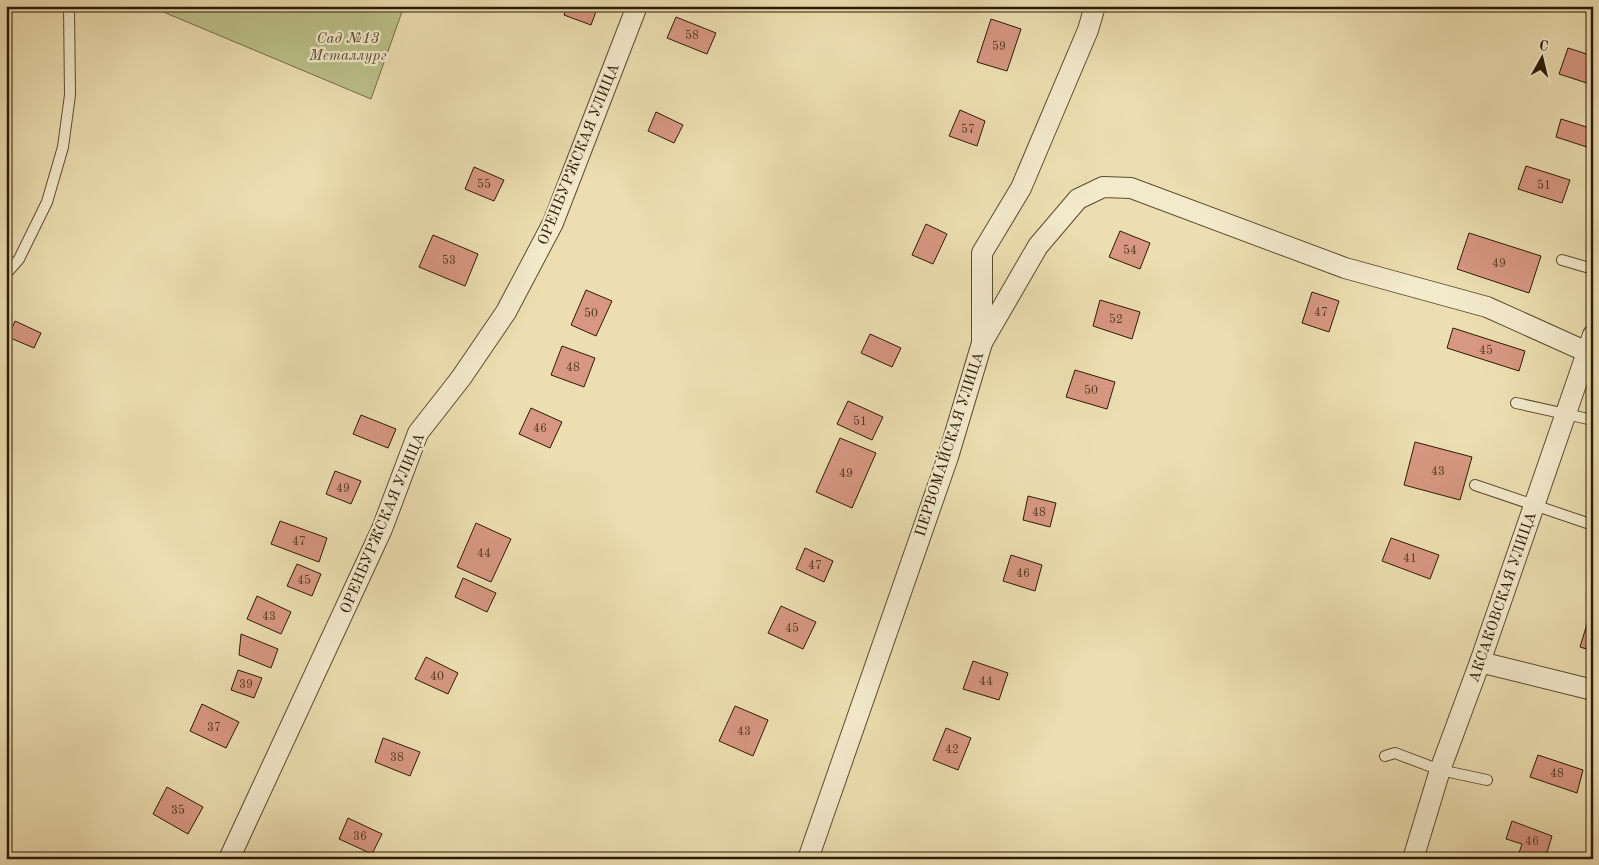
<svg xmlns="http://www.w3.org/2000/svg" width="1599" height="865" font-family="'Old Standard TT',serif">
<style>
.green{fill:#bbc089;stroke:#736e47}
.building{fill:#d79782;stroke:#2b1b05}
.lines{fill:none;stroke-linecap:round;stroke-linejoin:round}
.service-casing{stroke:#5b4c30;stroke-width:12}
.minor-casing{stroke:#5b4c30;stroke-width:22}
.service{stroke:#f3eacc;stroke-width:10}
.minor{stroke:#f3eacc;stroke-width:20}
.labels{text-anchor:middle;stroke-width:4.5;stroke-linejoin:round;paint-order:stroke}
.number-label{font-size:12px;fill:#563a24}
.park-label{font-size:15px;font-style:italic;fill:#564d2d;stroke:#f3eacc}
.street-label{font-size:15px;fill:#2b1b05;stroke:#f3eacc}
</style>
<rect width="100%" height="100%" fill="#ecdeb0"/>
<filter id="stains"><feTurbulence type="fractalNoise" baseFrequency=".004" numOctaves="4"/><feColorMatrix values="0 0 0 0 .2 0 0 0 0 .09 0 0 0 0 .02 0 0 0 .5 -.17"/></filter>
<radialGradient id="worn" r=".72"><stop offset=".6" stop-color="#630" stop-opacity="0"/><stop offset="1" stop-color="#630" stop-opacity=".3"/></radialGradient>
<!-- green -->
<path class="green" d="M149,6h255l-33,93z"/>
<!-- building -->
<g class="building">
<path d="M567,6h31l-7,19 -27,-10z"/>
<path d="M676,17l40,16 -9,21 -40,-16z"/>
<path d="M991,19l30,10 -14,42 -30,-9z"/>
<path d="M1568,48l25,8v29l-34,-11z"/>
<path d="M960,110l25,11 -8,25 -28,-10z"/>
<path d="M656,112l27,13 -9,18 -26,-12z"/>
<path d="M1561,119l32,10v20l-37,-12z"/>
<path d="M1526,166l44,14 -8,23 -44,-14z"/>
<path d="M474,167l30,13 -10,21 -29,-12z"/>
<path d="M926,224l21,10 -14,30 -21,-9z"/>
<path d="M1120,231l30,12 -10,26 -31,-12z"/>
<path d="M1469,233l72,23 -12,37 -72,-24z"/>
<path d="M433,235l45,19 -13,32 -46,-19z"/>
<path d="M586,290l26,11 -16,35 -25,-11z"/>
<path d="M1312,292l27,9 -10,31 -27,-9z"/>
<path d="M1100,300l40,12 -8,27 -39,-13z"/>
<path d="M15,321l26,12 -7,15 -26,-11z"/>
<path d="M1453,328l72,23 -6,20 -72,-23z"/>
<path d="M870,334l31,14 -9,19 -31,-14z"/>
<path d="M562,346l33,12 -11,29 -33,-12z"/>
<path d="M1075,370l40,12 -8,27 -41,-12z"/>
<path d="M848,401l35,16 -11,23 -35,-16z"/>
<path d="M531,408l31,14 -12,26 -31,-14z"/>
<path d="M361,415l35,14 -8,19 -35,-14z"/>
<path d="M840,438l36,15 -24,55 -36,-16z"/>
<path d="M1415,442l57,15 -12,43 -56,-15z"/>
<path d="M335,471l26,10 -10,23 -25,-10z"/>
<path d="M1028,496l28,7 -6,24 -27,-7z"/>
<path d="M280,521l47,17 -8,24 -48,-18z"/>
<path d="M476,523l35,16 -20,43 -34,-15z"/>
<path d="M1391,538l48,17 -9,24 -48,-18z"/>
<path d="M805,548l28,13 -9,21 -28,-13z"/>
<path d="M1011,555l31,10 -7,26 -32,-10z"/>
<path d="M297,564l24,10 -9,22 -25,-10z"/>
<path d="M463,578l33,15 -9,19 -32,-15z"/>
<path d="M257,596l34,16 -10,22 -34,-15z"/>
<path d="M781,606l35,16 -13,27 -35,-16z"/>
<path d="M1590,614l3,1v36l-13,-4z"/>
<path d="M241,634l37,15 -7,19 -32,-13z"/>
<path d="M426,657l32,16 -10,21 -33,-15z"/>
<path d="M973,661l35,12 -9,27 -36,-11z"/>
<path d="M238,670l24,8 -8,20 -23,-8z"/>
<path d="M202,704l37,18 -13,26 -36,-17z"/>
<path d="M735,706l33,14 -15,36 -34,-15z"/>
<path d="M946,728l25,10 -13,32 -25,-10z"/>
<path d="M383,738l37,14 -10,24 -35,-14z"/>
<path d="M1538,755l45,15 -6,23 -47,-16z"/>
<path d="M167,787l36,20 -15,27 -35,-20z"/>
<path d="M348,818l34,16 -10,20 -33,-15z"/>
<path d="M1512,821l40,15 -7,23h-28l5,-15 -16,-5z"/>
<path d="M130,853l10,6h-14z"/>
</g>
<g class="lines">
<!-- service casing -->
<g class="service-casing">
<g id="service">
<path d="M1562,260l31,9"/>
<path d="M6,274l13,-15 28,-57 16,-55 7,-52 -1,-89"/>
<path d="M1516,403l77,17"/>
<path d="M1475,485l115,39"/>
<path d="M1385,756l10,-3 45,17 47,10"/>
</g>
</g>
<!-- minor casing -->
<g class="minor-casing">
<g id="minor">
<path d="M983,341l55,-95 40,-47 25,-12 28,1 214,80 142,39 100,45"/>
<path d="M1480,662l113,28"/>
<path d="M229,859l153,-330 36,-96 43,-55 45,-66 47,-89 84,-217"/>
<path d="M808,859l140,-402 34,-114v-90l39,-65 67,-158 7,-24"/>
<path d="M1413,859l27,-89 40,-108 113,-327"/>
</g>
</g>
<!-- service -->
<use href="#service" class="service"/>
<!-- minor -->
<use href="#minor" class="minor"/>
</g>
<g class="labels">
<!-- number labels -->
<g class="number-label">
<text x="692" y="39">58</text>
<text x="999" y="50">59</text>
<text x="968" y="133">57</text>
<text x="484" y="188">55</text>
<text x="1544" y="189">51</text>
<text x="1130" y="254">54</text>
<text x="449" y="264">53</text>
<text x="1499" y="267">49</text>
<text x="1321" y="316">47</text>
<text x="591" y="317">50</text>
<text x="1116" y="323">52</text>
<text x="1486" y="354">45</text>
<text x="573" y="371">48</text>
<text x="1091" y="394">50</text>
<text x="860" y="425">51</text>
<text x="540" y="432">46</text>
<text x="1438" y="475">43</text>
<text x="846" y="477">49</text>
<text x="343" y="492">49</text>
<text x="1039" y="516">48</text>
<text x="299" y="545">47</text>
<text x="484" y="557">44</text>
<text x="1410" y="562">41</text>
<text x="815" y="569">47</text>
<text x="1023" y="577">46</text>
<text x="304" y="584">45</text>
<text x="269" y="620">43</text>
<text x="792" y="632">45</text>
<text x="437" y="680">40</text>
<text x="986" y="685">44</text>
<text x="246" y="688">39</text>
<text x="214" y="731">37</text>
<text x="744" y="735">43</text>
<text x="952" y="753">42</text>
<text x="397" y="761">38</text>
<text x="1557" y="777">48</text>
<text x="178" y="814">35</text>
<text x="360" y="840">36</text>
<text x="1532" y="845">46</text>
</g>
<!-- park labels -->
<g class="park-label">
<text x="348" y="43">Сад №13<tspan x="348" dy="17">Металлург</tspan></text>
</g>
<!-- street labels -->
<g class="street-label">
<text transform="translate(578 154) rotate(-68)" y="5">ОРЕНБУРЖСКАЯ УЛИЦА</text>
<text transform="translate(949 444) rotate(-72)" y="5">ПЕРВОМАЙСКАЯ УЛИЦА</text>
<text transform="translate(382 523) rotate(-67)" y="5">ОРЕНБУРЖСКАЯ УЛИЦА</text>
<text transform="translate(1502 597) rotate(-71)" y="5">АКСАКОВСКАЯ УЛИЦА</text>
</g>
</g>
<!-- margin -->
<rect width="1599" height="865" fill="none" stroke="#ecdeb0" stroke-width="25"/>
<rect x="8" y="8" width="1584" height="850" fill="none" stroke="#2b1b05" stroke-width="2.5"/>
<rect x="12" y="12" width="1574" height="840" fill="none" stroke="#2b1b05"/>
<!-- north arrow -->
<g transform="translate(1542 58) rotate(8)" stroke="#f3eacc" stroke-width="4" paint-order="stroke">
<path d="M0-4L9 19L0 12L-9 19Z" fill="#2b1b05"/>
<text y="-8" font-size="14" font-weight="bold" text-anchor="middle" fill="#2b1b05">С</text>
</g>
<rect width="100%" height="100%" filter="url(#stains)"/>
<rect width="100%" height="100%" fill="url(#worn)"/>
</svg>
